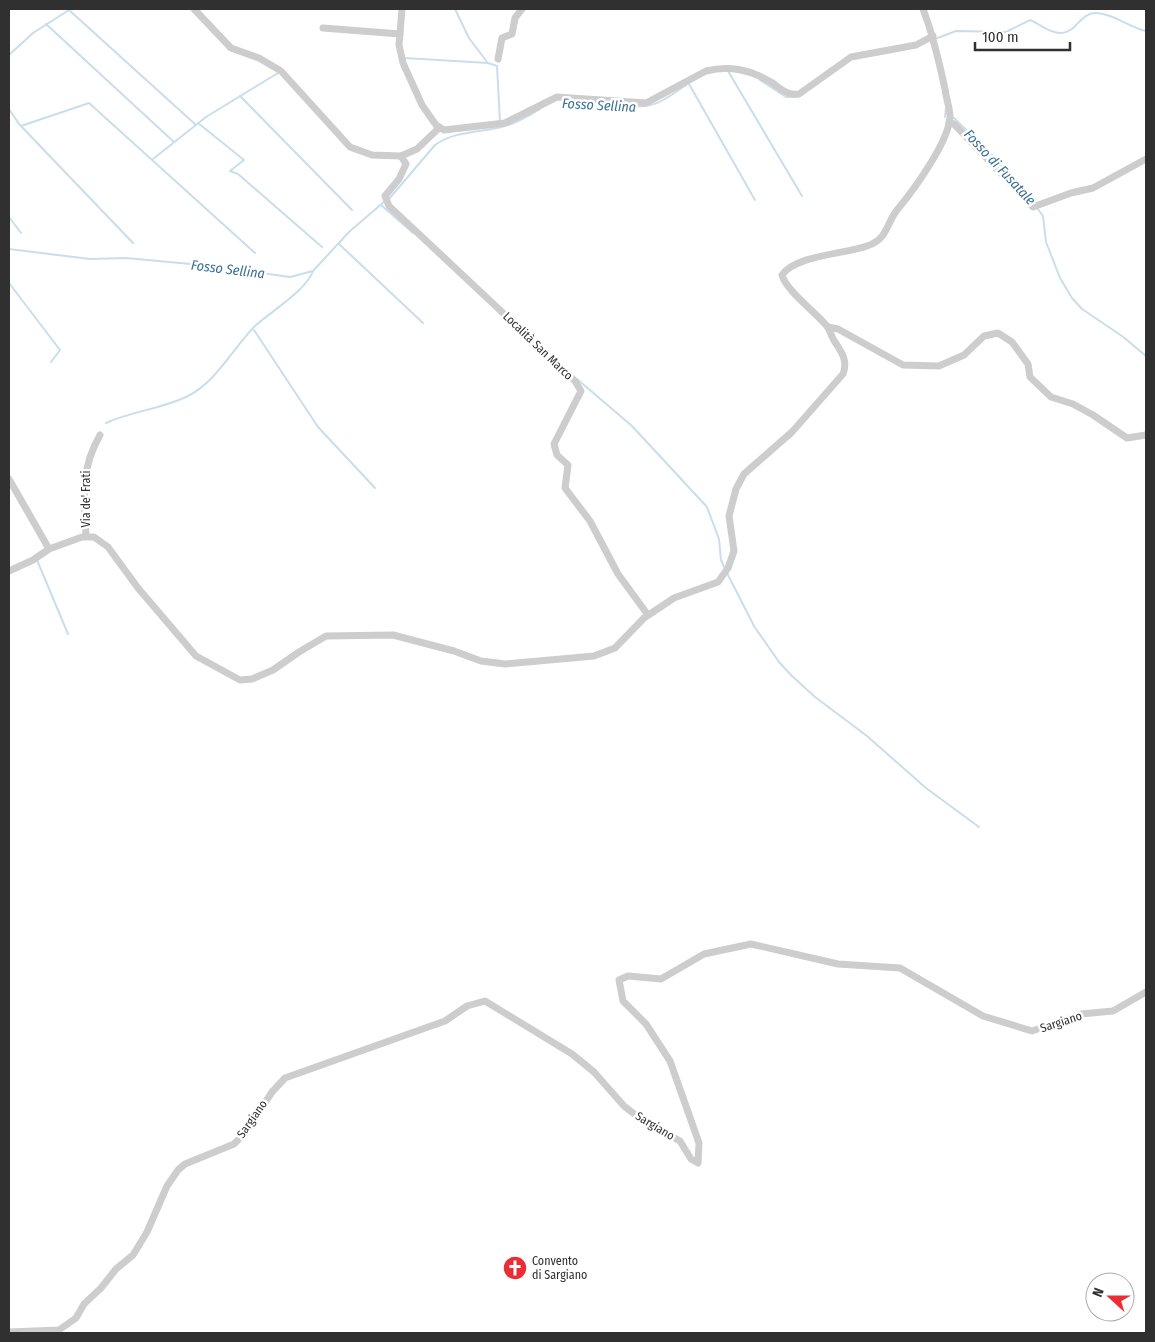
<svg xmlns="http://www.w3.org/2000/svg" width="1155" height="1342" font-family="'Fira Sans Condensed',sans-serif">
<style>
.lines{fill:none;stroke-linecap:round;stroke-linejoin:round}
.stream{stroke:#c9deed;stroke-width:2}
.minor{stroke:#cdcdcd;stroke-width:7}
.labels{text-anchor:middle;stroke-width:5;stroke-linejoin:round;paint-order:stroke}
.street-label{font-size:12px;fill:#303030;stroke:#fff}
.poi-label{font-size:12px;fill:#303030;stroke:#fff;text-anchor:start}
.water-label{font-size:14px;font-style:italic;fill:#3a6f95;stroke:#fff}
</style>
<rect width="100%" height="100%" fill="#fff"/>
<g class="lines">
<!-- stream -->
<g class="stream">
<path d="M455,9l14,29 18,24"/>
<path d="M46,24l128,118"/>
<path d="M935,39l21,-8 50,1 24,-12c10,4 21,14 32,13 14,-1 19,-20 33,-20 17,0 34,14 51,18"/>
<path d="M9,55l24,-22 36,-23 127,115"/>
<path d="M404,58l84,5 9,3 3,56"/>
<path d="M728,71l74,125"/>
<path d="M760,80l26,17h9"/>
<path d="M689,84l66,116"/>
<path d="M240,96l112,114"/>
<path d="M619,105c32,5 42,-2 67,-20"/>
<path d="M9,109l10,15 114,119"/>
<path d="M945,117l1,-10"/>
<path d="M954,118l38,37 43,49"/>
<path d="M198,123l46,37 -14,11 8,3 84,73"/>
<path d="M21,126l68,-23 166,150"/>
<path d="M153,159l53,-42 72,-44"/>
<path d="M389,199l46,-54c21,-15 46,-12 70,-19 12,-3 24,-10 35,-17"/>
<path d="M381,205l32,28"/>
<path d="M1037,208l6,8 3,26 14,36 12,20 10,11 40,27 24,20"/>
<path d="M9,217l12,16"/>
<path d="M339,244l84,79"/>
<path d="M9,249l81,10 36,-1 86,8 78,11 23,-6 36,-39 36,-31"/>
<path d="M9,283l51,67 -9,12"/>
<path d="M254,330l64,97 57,61"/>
<path d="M577,379l55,47 75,81 12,32 2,21 4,9"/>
<path d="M106,423c26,-12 55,-14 80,-26 31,-15 46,-48 69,-71 15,-14 51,-35 58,-55"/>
<path d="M37,560l31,74"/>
<path d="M727,573l27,53 25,36 12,13 24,22 52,39 59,52 53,39"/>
</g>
<!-- minor -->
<g class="minor">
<path d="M194,9l37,39 28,10 22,13 69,76 22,8 29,1 16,-7 22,-21"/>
<path d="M402,9l-3,36 4,18 19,42 14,20 8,5 61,-7 52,-26 89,6 60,-32c24,-6 44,-1 65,11 9,6 16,14 28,12l52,-37 65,-12 17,-9"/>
<path d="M323,28l77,6"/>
<path d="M498,59l4,-21 10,-4 3,-16 7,-9"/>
<path d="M949,122l5,2 79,83 38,-14 22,-5 53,-29"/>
<path d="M401,156l5,8 -7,15 -14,17 4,10 145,136 41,39 6,10 -27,53 3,11 11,10 -3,23 25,33 28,53 30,41"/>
<path d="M828,327l10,2 65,36 36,1 25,-11 20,-19 14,-3 14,9 16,22 2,13 21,20 22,7 20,11 34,23 19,-3"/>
<path d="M9,479l40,70"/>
<path d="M86,536c-2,-39 -6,-66 14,-101"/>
<path d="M9,571l24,-11 16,-11 33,-12h12l14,10 30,41 58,68 44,24 12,-1 21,-9 26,-18 27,-16 67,-1 61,16 27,10 24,3 89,-8 21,-8 29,-30 30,-20 44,-16 10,-14 6,-17 -5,-35 7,-27 8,-15 48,-42 51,-58c5,-13 -1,-21 -8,-32 -4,-5 -5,-13 -9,-17 -10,-12 -41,-36 -44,-50 14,-20 63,-21 85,-29 21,-7 19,-22 30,-36 16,-19 54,-71 53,-95 -1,-9 -4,-18 -5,-26 -6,-28 -12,-54 -22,-80"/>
<path d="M9,1332l50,-2 17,-12 8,-14 17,-16 15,-19 17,-14 14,-23 20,-46 11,-16 7,-6 49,-20 11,-11 27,-41 13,-14 160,-57 22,-15 18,-5 87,53 22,18 30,34 18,14 38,21 11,18 7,4 1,-20 -29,-82 -24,-37 -23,-23 -4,-21 9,-4 33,3 43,-25 47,-10 87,20 62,4 83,48 49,15 49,-17 32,-3 33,-19"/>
</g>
</g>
<!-- icons -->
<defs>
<g id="church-disc" transform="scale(1.25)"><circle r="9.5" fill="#eb2e35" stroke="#fff"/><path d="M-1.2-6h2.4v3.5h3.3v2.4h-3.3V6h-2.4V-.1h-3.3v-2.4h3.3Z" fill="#fff"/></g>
</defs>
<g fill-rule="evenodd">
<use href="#church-disc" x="515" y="1268"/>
</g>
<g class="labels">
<!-- street labels -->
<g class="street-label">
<text transform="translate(538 346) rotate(44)" y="4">Località San Marco</text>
<text transform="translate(86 499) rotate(-90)" y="4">Via de' Frati</text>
<text transform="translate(1061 1022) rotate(-18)" y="4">Sargiano</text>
<text transform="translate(252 1119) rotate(-55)" y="4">Sargiano</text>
<text transform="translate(655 1126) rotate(31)" y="4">Sargiano</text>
</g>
<!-- poi labels -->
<g class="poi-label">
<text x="532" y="1265">Convento<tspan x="532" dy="14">di Sargiano</tspan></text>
</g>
<!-- water labels -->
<g class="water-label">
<text transform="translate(599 105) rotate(3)" y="5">Fosso Sellina</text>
<text transform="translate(1000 167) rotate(47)" y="5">Fosso di Fusatale</text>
<text transform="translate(228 269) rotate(7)" y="5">Fosso Sellina</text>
</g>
</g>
<!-- border -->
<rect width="1155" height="1342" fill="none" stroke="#303030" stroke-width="20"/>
<!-- north arrow -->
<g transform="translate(1110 1297) rotate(291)"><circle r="24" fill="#ffffff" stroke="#acacac"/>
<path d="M0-4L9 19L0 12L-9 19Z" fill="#eb2e35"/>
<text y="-8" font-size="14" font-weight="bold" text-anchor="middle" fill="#303030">N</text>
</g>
<!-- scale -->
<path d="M975 42v8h95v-8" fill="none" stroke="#303030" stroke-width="2.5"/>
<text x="982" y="42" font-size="15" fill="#303030" stroke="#ffffff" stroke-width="4" paint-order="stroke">100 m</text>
</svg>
